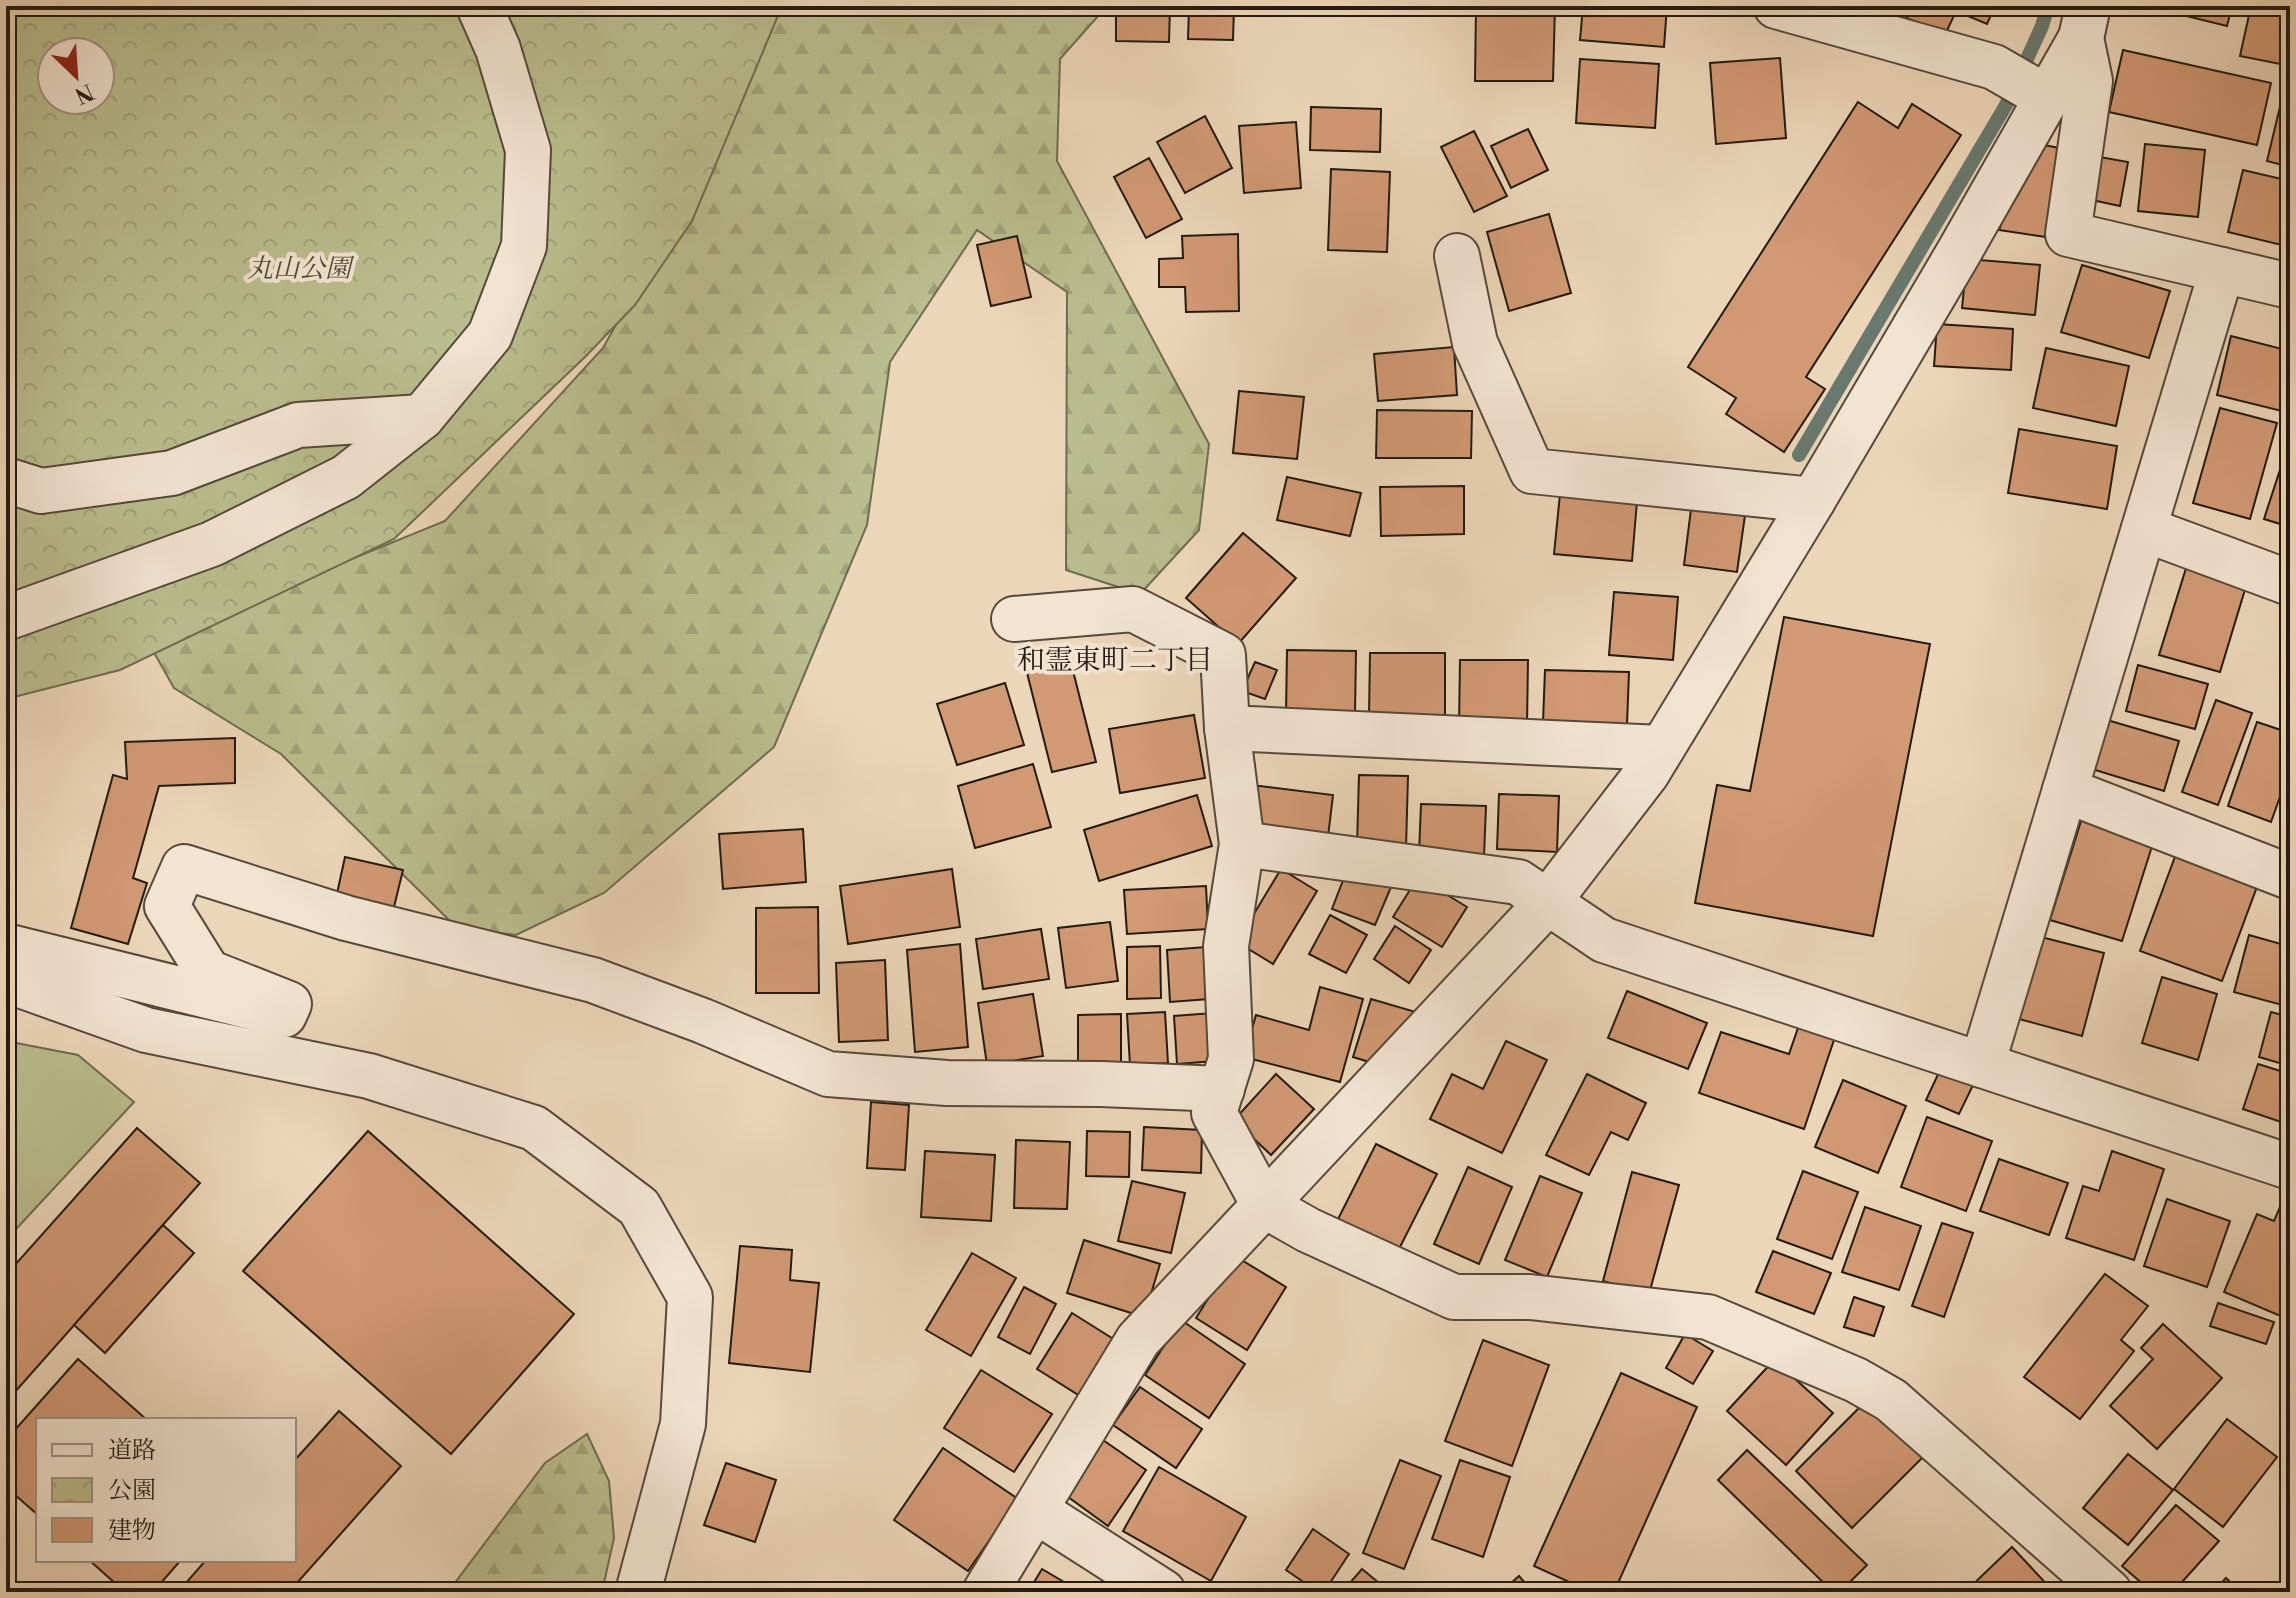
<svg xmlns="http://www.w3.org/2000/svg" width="2296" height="1598" font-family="'Libre Bodoni','Noto Serif JP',serif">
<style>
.green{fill:#babd8e;stroke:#6e6c50;stroke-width:2}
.forest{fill:url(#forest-firs);stroke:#6e6c50;stroke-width:2}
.park{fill:url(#park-crowns);stroke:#6e6c50;stroke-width:2;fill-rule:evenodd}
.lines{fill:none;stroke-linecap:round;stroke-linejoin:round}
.stream{stroke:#6a796f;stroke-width:14}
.building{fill:#d19974;stroke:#231a11;stroke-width:2}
.minor-casing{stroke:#55493b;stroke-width:48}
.minor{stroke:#f3e4d2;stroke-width:44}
.labels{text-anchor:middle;stroke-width:8;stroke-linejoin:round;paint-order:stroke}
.park-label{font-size:26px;font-style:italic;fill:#504b36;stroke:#f3e4d2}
.neighbourhood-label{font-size:28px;fill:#231a11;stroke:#f3e4d2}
</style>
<defs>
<pattern id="forest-firs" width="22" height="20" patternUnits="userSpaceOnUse" patternTransform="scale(2)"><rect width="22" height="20" fill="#babd8e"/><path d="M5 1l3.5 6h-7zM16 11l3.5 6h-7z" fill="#a0a279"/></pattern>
<pattern id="park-crowns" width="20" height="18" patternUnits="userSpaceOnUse" patternTransform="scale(2)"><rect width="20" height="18" fill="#babd8e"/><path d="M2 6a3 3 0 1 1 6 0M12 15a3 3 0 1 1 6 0" fill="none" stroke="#a0a279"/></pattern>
</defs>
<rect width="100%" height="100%" fill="#ecd6b9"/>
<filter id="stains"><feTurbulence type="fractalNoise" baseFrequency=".0025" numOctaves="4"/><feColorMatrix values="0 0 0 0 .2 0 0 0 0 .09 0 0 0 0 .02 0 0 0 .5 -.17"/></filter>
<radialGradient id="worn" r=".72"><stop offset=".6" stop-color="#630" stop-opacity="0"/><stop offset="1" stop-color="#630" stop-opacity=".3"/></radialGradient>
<!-- green -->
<path class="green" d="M6,1041l72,14 56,47 -128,138z"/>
<!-- forest -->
<g class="forest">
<path d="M675,6h432l-47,53 -3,102 152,283 -10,86 -59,64 -74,-24 1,-278 -90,-62 -87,132 -23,163 -93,222 -170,146 -88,42 -60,-8 -175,-173 -107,-66 -26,-46 297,-121 158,-173 94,-168z"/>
<path d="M587,1434l22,47 5,57 -12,54h-154l97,-129z"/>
</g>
<!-- park -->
<path class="park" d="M6,6h776l-90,215 -57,84 -50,52 -191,182 -274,131 -114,29zM52,52h48v48h-48z"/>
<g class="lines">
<!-- stream -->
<path class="stream" d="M1799,455l207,-350 36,-79 6,-20"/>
</g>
<!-- building -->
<g class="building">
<path d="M1116,6h54l-1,36 -53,-1z"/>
<path d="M1189,6h45l-1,34 -45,-1z"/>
<path d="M1476,6h79l-2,75h-78z"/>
<path d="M1583,6h84l-3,41 -84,-7z"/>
<path d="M1880,6h115l-8,18 -31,-13 -11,24z"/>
<path d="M2146,6h86l-5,20z"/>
<path d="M2251,6h39v60l-50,-10z"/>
<path d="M2123,50l148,33 -14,62 -148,-33z"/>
<path d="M1780,58l6,80 -70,6 -6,-81z"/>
<path d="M1580,59l79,5 -4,64 -79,-5z"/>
<path d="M2283,94l7,2v71l-23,-6z"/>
<path d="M1858,102l40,26 14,-24 49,31 -155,242 19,12 -41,63 -58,-38 10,-16 -48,-31z"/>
<path d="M1311,107l70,2 -1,43 -70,-2z"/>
<path d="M1205,116l27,52 -47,25 -28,-51z"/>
<path d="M1296,122l5,66 -57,5 -5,-67z"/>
<path d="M1528,129l20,41 -37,18 -20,-42z"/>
<path d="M1474,131l33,65 -33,16 -33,-65z"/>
<path d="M2033,143l27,5 -14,89 -47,-7z"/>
<path d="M2145,144l60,6 -7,67 -60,-6z"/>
<path d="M2094,156l34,6 -8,44 -33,-7z"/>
<path d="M1149,158l33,61 -36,19 -32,-61z"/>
<path d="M1331,169l59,3 -3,80 -59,-2z"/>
<path d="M2243,170l47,11v66l-62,-15z"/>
<path d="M1549,214l22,79 -62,18 -22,-79z"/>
<path d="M1238,234l1,77 -53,1 -1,-25h-26v-28l24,-1 -1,-22z"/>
<path d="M1017,236l14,61 -40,9 -14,-61z"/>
<path d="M1967,259l73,6 -5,50 -73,-7z"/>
<path d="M2082,265l88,26 -21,67 -88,-26z"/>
<path d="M1937,324l76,5 -2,41 -77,-4z"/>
<path d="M2231,336l59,15v62l-73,-18z"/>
<path d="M1454,347l3,48 -79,6 -4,-47z"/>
<path d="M2046,348l83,18 -13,60 -83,-18z"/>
<path d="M1239,391l65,6 -7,62 -64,-6z"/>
<path d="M2220,408l57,15 -27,96 -57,-16z"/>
<path d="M1377,410l95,1 -1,47h-95z"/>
<path d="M2019,429l98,17 -10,63 -99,-16z"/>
<path d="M2290,439v88l-26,-8z"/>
<path d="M1287,477l74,16 -11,43 -73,-16z"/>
<path d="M1464,486v48l-83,2 -1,-49z"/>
<path d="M1560,494l77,7 -5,60 -78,-7z"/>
<path d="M1692,501l54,7 -9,64 -53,-7z"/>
<path d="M1243,533l53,45 -58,66 -52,-46z"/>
<path d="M2187,565l60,18 -27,89 -61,-17z"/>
<path d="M1614,592l64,5 -5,63 -64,-5z"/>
<path d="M1784,617l146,27 -57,292 -178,-33 22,-118 33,6z"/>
<path d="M1067,647l29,115 -44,10 -29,-115z"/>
<path d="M1287,650l69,1 -1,63h-69z"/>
<path d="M1370,653h75v63h-76z"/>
<path d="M1460,660h68l-1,65h-68z"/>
<path d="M1255,662l22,8 -12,29 -23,-8z"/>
<path d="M2138,665l70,19 -13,45 -69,-18z"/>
<path d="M1545,670l84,2 -2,53 -84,-3z"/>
<path d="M1005,683l19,62 -67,20 -20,-61z"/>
<path d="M2216,700l36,13 -34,92 -36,-13z"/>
<path d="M1194,715l11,63 -85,15 -11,-64z"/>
<path d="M2107,720l72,21 -15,50 -72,-22z"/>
<path d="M2257,722l33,11v36l-19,53 -43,-16z"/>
<path d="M235,738v45l-76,3 -26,92 14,5 -19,61 -57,-16 42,-153 14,4 -2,-37z"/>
<path d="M1033,764l18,63 -76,21 -17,-62z"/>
<path d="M1359,775l49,1 -2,72 -49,-2z"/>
<path d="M1251,785l82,10 -6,50 -82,-11z"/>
<path d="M1499,794l60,2 -2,56 -60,-3z"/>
<path d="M1197,795l15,51 -113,35 -15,-51z"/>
<path d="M1421,804l65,2 -2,50 -65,-2z"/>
<path d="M2082,818l72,22 -32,101 -72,-21z"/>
<path d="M803,829l3,53 -83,7 -4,-55z"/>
<path d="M2176,854l82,30 -36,97 -82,-30z"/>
<path d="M345,857l58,13 -10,41 -57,-13z"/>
<path d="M952,869l8,58 -112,17 -8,-58z"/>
<path d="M1281,869l36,22 -44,73 -36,-22z"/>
<path d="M1347,870l44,17 -16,38 -43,-16z"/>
<path d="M1418,877l49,30 -25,40 -49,-30z"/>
<path d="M1206,886l2,43 -81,5 -3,-44z"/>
<path d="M818,907l1,86h-63v-85z"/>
<path d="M1330,915l37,20 -21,38 -37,-19z"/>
<path d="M1110,922l8,59 -52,7 -8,-60z"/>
<path d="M1395,926l36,24 -22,33 -35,-24z"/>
<path d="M1041,929l8,50 -66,10 -7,-50z"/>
<path d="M2249,935l39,11 2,-8v69l-56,-15z"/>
<path d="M2041,937l63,16 -22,83 -63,-17z"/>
<path d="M960,944l8,103 -53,5 -8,-102z"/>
<path d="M1160,946l1,52 -34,1v-52z"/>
<path d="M1206,947l3,52 -39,3 -3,-52z"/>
<path d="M885,960l3,80 -49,2 -3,-79z"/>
<path d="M2162,977l55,17 -19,66 -56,-17z"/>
<path d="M1320,987l43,12 -23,83 -96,-25 12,-42 53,15z"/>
<path d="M1627,991l80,32 -19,46 -80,-31z"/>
<path d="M1033,994l10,62 -56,9 -9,-62z"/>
<path d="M1371,999l48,14 -43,51 -23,-7z"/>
<path d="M1165,1012l3,51 -38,2 -3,-51z"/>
<path d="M2271,1012l19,5v49l-31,-9z"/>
<path d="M1213,1013l3,48 -39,3 -3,-48z"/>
<path d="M1121,1014v50h-43v-49z"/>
<path d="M1799,1025l36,12 -31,92 -105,-36 22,-61 68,22z"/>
<path d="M1506,1041l41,19 -45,93 -72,-34 22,-45 31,15z"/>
<path d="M2258,1064l32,10v31l-6,18 -41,-14z"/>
<path d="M1941,1068l33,15 -15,31 -33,-14z"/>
<path d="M1276,1074l38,35 -43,46 -37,-35z"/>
<path d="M1587,1074l59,29 -18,37 -17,-8 -22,43 -43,-20z"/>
<path d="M1843,1080l63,26 -28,67 -63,-26z"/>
<path d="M871,1102l38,3 -4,65 -38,-2z"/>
<path d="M1927,1117l65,24 -26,70 -65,-24z"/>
<path d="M1144,1127l58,3 -1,43 -59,-3z"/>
<path d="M137,1128l63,55 -194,219v-127z"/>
<path d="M368,1131l206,183 -123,140 -208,-183z"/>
<path d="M1087,1131l43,1 -1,45 -43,-1z"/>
<path d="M1016,1140l54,2 -3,67 -53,-1z"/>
<path d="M1376,1144l61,30 -39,77 -61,-30z"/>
<path d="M925,1151l70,4 -4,66 -70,-4z"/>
<path d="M2112,1151l52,18 -30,91 -68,-22 17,-52 16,5z"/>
<path d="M1999,1159l69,24 -19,52 -69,-24z"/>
<path d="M1468,1167l44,20 -33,77 -45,-20z"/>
<path d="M1803,1171l55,21 -26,67 -55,-20z"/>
<path d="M1632,1172l47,13 -30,109 -46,-13z"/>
<path d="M1540,1176l42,17 -35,84 -42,-17z"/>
<path d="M1132,1181l53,12 -14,60 -53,-12z"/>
<path d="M2289,1186h1v134l-66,-28 33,-78 17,7z"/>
<path d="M2167,1199l63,22 -23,66 -63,-21z"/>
<path d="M1865,1207l56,19 -22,64 -57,-18z"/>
<path d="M1942,1223l31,10 -29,84 -32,-11z"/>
<path d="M163,1225l31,28 -89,100 -31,-28z"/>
<path d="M1084,1240l76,24 -16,53 -77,-24z"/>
<path d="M740,1246l52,4 -2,30 29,3 -9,89 -81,-9z"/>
<path d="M1773,1251l58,22 -17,41 -58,-22z"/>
<path d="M972,1253l44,25 -45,78 -45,-26z"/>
<path d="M1235,1256l51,31 -39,63 -51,-32z"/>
<path d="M2105,1274l43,32 -27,34 13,11 -54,68 -56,-42z"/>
<path d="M1024,1287l32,17 -26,50 -32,-17z"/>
<path d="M1854,1297l30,10 -10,29 -30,-9z"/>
<path d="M2218,1303l56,19 -8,22 -56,-18z"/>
<path d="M1072,1313l43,27 -35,56 -43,-27z"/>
<path d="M1181,1320l64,44 -36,54 -64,-43z"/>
<path d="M2163,1324l59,54 -65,71 -47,-43 43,-47 -12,-11z"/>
<path d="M1685,1334l28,17 -20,33 -27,-16z"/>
<path d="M1483,1340l66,25 -37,101 -67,-25z"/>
<path d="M78,1359l69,61h-109v95l-32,-28v-47z"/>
<path d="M1774,1360l59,53 -47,52 -59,-54z"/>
<path d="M981,1370l71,44 -38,58 -70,-44z"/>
<path d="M1621,1373l76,34 -83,185h-23l-57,-26z"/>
<path d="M1140,1387l62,42 -26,39 -63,-43z"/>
<path d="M1871,1396l57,56 -76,76 -56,-57z"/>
<path d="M339,1411l62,55 -112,126h-111l28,-32h88v-99z"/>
<path d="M2227,1419l50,38 -54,70 -49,-38z"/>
<path d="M1103,1440l43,30 -38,56 -44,-32z"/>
<path d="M943,1448l75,51 -50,72 -74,-51z"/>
<path d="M1747,1450l120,115 -27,27h-7l-115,-112z"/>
<path d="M2128,1454l45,36 -45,55 -45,-37z"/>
<path d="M1400,1460l41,16 -37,93 -41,-16z"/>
<path d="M1460,1460l50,17 -27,80 -51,-18z"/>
<path d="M726,1463l50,17 -21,62 -51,-17z"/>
<path d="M1159,1467l87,50 -35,64 -88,-50z"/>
<path d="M2176,1505l43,36 -46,51h-21l-30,-26z"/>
<path d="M1313,1529l36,25 -25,38h-6l-32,-22z"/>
<path d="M2012,1547l42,45h-89z"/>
<path d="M89,1560h92l-28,32h-28z"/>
<path d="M1042,1569l39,23h-53z"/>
<path d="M1362,1569l28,23h-48z"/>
<path d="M1519,1576l14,16h-32z"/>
<path d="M2226,1578l15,14h-28z"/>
</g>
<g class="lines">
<!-- minor casing -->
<g class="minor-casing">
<g id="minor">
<path d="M1776,6l218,61 52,30"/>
<path d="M2081,38l9,43 -22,153 222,52"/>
<path d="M1457,256l18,87 57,128 281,29"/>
<path d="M6,480l35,11 131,-18 126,-48 124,-8"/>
<path d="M2144,529l146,54"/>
<path d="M6,618l206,-74 134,-67 76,-60 68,-82 34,-89 4,-96 -30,-101 -19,-43"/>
<path d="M1014,619l119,-10 90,46 4,73 15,116 -16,102 5,113 -17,54 50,92 44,25 146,67h76l178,20 148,63 35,20 218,192"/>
<path d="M1227,728l435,20"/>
<path d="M2065,790l225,87"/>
<path d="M1242,844l276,38 86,58 686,227"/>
<path d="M6,946l278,69 5,-11 -81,-32 -41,-66 17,-39 162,51 247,62 110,41 125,53 119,9 154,1 121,5"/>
<path d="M6,980l140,50 223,46 165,52 105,79 51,90 -7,127 -45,168"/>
<path d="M1982,1065l240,-795"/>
<path d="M1035,1510l128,82"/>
<path d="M985,1592l153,-252 409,-437 100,-130 166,-273 146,-248 122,-214 7,-32"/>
</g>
</g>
<!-- minor -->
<use href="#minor" class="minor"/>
</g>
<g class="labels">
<!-- park labels -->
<g class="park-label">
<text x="299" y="277">丸山公園</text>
</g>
<!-- neighbourhood labels -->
<g class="neighbourhood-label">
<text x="1115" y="669">和霊東町二丁目</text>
</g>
</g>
<!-- margin -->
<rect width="2296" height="1598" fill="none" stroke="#ecd6b9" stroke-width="32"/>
<rect x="8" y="8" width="2280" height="1582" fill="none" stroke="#231a11" stroke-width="4"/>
<rect x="16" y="16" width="2264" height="1566" fill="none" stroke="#231a11" stroke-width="2"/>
<!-- legend -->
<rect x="36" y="1418" width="260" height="144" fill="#f3e4d2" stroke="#a09385" stroke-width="2"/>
<rect x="52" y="1444" width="40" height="12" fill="#f3e4d2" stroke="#a09385" stroke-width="2"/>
<text x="108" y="1458" font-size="24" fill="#231a11">道路</text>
<rect x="52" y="1478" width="40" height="24" fill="url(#park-crowns)" stroke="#a09385" stroke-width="2"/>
<text x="108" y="1498" font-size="24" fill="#231a11">公園</text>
<rect x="52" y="1518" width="40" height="24" fill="#d19974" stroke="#a09385" stroke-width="2"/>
<text x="108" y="1538" font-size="24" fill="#231a11">建物</text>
<!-- north arrow -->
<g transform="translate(76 76) rotate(155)"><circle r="38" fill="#f3e4d2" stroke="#a09385" stroke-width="2"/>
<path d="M0-6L14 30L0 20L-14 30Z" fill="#8f2418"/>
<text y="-12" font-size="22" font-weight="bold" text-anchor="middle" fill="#231a11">N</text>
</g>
<rect width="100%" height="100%" filter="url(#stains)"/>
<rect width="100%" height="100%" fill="url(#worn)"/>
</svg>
